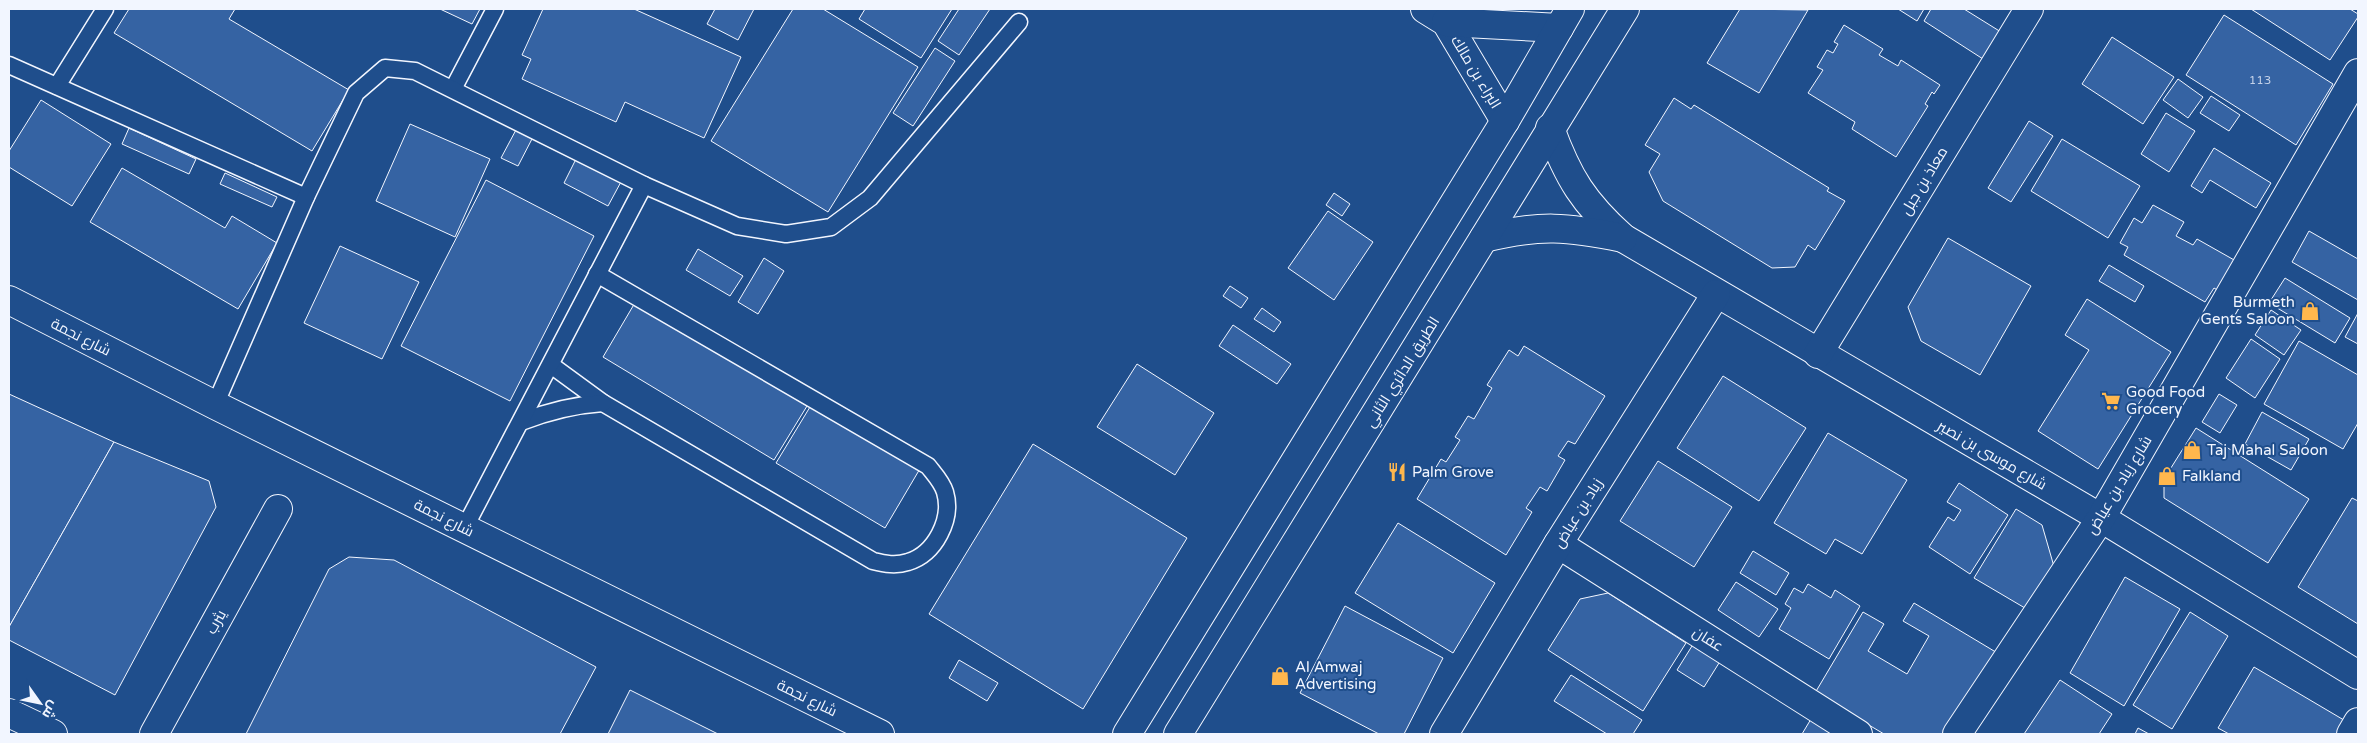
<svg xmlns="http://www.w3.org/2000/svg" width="2367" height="743" font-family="'Varela Round',Cairo,sans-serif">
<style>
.building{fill:#3563a3;stroke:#f2f6ff}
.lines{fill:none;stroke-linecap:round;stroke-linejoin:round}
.lane-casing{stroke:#f2f6ff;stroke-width:19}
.street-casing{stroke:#f2f6ff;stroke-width:30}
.primary-casing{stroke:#f2f6ff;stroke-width:30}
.lane{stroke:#1f4e8c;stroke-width:16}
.street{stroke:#1f4e8c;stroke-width:28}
.primary{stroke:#1f4e8c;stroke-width:28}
.labels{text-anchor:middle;stroke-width:4;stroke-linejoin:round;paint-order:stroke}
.number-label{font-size:12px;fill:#c3d1e8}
.street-label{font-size:15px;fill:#f2f6ff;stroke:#1f4e8c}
.poi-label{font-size:15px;fill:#f2f6ff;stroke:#1f4e8c;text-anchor:start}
</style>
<rect width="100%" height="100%" fill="#1f4e8c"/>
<!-- building -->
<g class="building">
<path d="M129,9h106l-6,10 120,71 -37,61 -198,-118z"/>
<path d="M440,9h40l-8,15z"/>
<path d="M543,9h91l107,48 -37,81 -79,-36 -9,20 -94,-43 9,-20 -9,-4z"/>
<path d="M715,9h39l-16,31 -31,-16z"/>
<path d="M793,9h30l95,58 -90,145 -117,-71z"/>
<path d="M865,9h87l-31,49 -62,-39z"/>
<path d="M959,9h31l-31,46 -21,-14z"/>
<path d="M1740,9l68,1 -49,83 -52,-30z"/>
<path d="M1898,9h26l-7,12z"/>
<path d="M1931,9h33l37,23 -18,27 -59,-38z"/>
<path d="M2251,9h99l8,5v3l-28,43z"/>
<path d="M2224,15l109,69 -37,61 -110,-70z"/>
<path d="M1844,25l39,24 -4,6 19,11 3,-6 39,25 -6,9 -2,-2 -7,12 3,2 -32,51 -44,-28 3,-7 -47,-29 15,-23 -6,-3 10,-17 6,3 5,-9 -4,-2z"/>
<path d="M2112,37l62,40 -31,47 -61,-40z"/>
<path d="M935,48l20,13 -42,65 -20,-13z"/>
<path d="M2178,79l25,18 -15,21 -25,-18z"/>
<path d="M2211,96l29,19 -11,16 -29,-18z"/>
<path d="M1674,98l17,11 3,-4 135,83 -2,3 18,10 -30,49 -7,-5 -13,22 -23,1 -109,-67 -14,-29 11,-18 -15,-9z"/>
<path d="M41,100l70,44 -39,62 -63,-39v-16z"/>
<path d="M2166,113l29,18 -26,41 -28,-18z"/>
<path d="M2029,121l24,15 -42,66 -23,-14z"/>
<path d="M410,124l80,35 -35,78 -79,-36z"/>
<path d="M129,128l67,31 -7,15 -67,-30z"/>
<path d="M517,128l16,9 -15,29 -17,-8z"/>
<path d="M2062,139l78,47 -32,52 -77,-47z"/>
<path d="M2214,148l57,35 -15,25 -46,-28 -8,13 -11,-7z"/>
<path d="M577,157l45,23 -14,26 -44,-23z"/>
<path d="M122,168l103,60 7,-12 45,27 -39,66 -148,-87z"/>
<path d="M225,173l52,24 -5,10 -52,-23z"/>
<path d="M486,180l108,56 -84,165 -109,-55z"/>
<path d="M1334,193l16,11 -8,12 -16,-11z"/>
<path d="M2153,205l31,17 -8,14 17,9 4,-6 46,26 -17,30 -12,-7 -9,14 -81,-47 4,-8 -8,-4 14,-25 8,5z"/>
<path d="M1328,211l45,31 -39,58 -46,-32z"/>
<path d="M2309,231l49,28v41l-66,-38z"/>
<path d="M1948,238l83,48 -51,89 -59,-34 -13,-34z"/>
<path d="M340,246l79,36 -37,77 -78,-36z"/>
<path d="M698,249l45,27 -13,20 -44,-26z"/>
<path d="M764,258l20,13 -26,43 -20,-12z"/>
<path d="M2109,265l35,21 -9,16 -36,-21z"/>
<path d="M2285,278l65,40 -15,25 -66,-40z"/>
<path d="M1230,286l18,12 -7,10 -18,-12z"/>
<path d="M2087,299l84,53 -73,117 -60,-38 51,-81 -24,-15z"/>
<path d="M636,301l171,105 -33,54 -171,-103z"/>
<path d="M1262,308l19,14 -7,10 -20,-13z"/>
<path d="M2271,310l30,20 -17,25 -29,-20z"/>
<path d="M2358,313v31l-13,-7z"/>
<path d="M1233,325l58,39 -14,20 -58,-38z"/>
<path d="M2251,339l29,20 -25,39 -29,-20z"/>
<path d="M2299,341l59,34v48l-15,26 -79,-45z"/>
<path d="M1524,346l81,50 -30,48 -7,-3 -10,15 7,4 -18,31 -7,-4 -14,21 6,4 -26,43 -89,-56 24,-40 5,3 14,-22 -5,-3 13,-21 6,3 18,-31 -5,-3 22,-35 9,6z"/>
<path d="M1137,364l77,49 -39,62 -78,-48z"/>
<path d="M1723,376l83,52 -47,73 -82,-53z"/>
<path d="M9,394l105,48 -105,185z"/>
<path d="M2219,394l18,11 -17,28 -18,-11z"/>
<path d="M813,402l108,65 -36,61 -109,-65z"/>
<path d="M2262,412l47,27 -18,31 -46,-26z"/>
<path d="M2196,428l113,71 -41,64 -104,-65v-19z"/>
<path d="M1828,433l79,47 -45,74 -27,-15 -9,15 -52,-31z"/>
<path d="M114,442l95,39 7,26 -101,188 -106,-55v-13z"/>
<path d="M1033,444l154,94 -104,171 -154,-95z"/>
<path d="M1658,461l74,46 -38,60 -74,-46z"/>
<path d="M1959,483l49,32 -38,59 -41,-27 19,-30 6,4 7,-11 -14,-8z"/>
<path d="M2352,498l6,3v123l-60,-37z"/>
<path d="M2016,509l26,16 13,45 -25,41 -56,-33z"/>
<path d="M1398,523l97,60 -42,70 -98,-60z"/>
<path d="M1753,551l36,22 -13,22 -36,-22z"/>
<path d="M349,557l45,3 202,107 -36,67h-314l83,-165z"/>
<path d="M2125,577l55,32 -56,97 -54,-33z"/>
<path d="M1736,582l42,27 -19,28 -41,-27z"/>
<path d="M1808,584l23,14 4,-8 25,16 -31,53 -50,-30 12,-21 -6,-4 9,-16 9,5z"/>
<path d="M1608,593l78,50 -43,68 -95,-61 32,-51z"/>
<path d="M1914,603l85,51 -49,80h-66l-69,-41 48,-81 21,12 -16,27 39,23 22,-38 -26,-15z"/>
<path d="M1345,606l98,52 -39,76h-25l-79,-41z"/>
<path d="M2190,612l38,24 -56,93 -39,-24z"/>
<path d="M1697,638l27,17 -20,32 -27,-17z"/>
<path d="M959,660l39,23 -11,18 -38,-23z"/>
<path d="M2254,667l100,59 -5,8h-120l-11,-6z"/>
<path d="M1571,675l71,45 -9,14h-26l-53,-33z"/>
<path d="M2060,680l52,34 -13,20h-75z"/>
<path d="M630,690l88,44h-110z"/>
<path d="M1811,719l22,15h-31z"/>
<path d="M2138,728l11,6h-14z"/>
</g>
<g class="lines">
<!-- lane casing -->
<g class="lane-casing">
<g id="lane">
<path d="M9,65l297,132"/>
<path d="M57,86l48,-77"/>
<path d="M453,89l42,-80"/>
<path d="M551,365l52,38 270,158c12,3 23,5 35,1 27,-8 45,-43 37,-70 -3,-10 -10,-17 -17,-26l-331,-192"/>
<path d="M215,405l91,-208 50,-104 29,-25 30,3 229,114"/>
<path d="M521,422c28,-11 52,-17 82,-19"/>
<path d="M464,529l180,-344 93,41 49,8 45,-7 39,-29 149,-176"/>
</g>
</g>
<!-- street casing -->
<g class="street-casing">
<g id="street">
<path d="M1425,9l21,13 59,99"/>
<path d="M1446,22l113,6"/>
<path d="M1550,128c18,50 34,75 73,110l478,280 257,157"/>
<path d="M1484,238c56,-14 84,-11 139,0"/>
<path d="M9,300l206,105 665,329"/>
<path d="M1818,354l211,-345"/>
<path d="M1558,544l300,190"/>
<path d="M9,713l44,21"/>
<path d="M154,734l124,-225"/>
<path d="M1444,734l114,-190 158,-250"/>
<path d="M1957,734l144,-216 257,-445"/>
<path d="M2351,734l7,-12"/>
</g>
</g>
<!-- primary casing -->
<g class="primary-casing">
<g id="primary">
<path d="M1127,734l378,-613 65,-112"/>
<path d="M1178,734l447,-725"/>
</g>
</g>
<!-- lane -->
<use href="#lane" class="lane"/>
<!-- street -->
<use href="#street" class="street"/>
<!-- primary -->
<use href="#primary" class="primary"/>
</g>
<!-- icons -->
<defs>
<g id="shop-bare" transform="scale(1.5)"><path d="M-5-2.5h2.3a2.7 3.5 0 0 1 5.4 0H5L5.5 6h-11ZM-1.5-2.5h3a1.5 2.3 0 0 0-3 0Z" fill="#ffb74d" stroke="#1f4e8c" stroke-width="2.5" paint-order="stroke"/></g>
<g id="supermarket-bare" transform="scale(1.5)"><path d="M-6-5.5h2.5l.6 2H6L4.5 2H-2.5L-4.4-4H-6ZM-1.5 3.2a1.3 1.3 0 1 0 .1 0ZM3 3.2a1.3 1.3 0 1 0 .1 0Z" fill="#ffb74d" stroke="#1f4e8c" stroke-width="2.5" paint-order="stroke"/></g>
<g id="restaurant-bare" transform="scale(1.5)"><path d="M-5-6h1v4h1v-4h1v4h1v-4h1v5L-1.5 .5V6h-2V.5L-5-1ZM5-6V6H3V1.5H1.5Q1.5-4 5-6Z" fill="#ffb74d" stroke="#1f4e8c" stroke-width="2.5" paint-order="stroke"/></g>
</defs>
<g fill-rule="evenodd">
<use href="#shop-bare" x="2310" y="311"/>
<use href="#supermarket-bare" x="2111" y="401"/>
<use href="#shop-bare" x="2192" y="450"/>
<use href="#restaurant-bare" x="1397" y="472"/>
<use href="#shop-bare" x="2167" y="476"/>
<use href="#shop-bare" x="1280" y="676"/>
</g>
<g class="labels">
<!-- number labels -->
<g class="number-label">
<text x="2260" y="84">113</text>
</g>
<!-- street labels -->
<g class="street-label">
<text transform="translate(1476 72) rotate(59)" y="5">البراء بن مالك</text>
<text transform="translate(1924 181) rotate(-59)" y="5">معاذ بن جبل</text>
<text transform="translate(81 337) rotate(27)" y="5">شارع نجمة</text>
<text transform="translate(1402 372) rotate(-58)" y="5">الطريق الدائري الثاني</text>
<text transform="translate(1992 455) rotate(30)" y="5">شارع موسى بن نصير</text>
<text transform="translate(2119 485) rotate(-59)" y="5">شارع زياد بن عياض</text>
<text transform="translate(1578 513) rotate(-58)" y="5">زياد بن عياض</text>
<text transform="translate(444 518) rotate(27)" y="5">شارع نجمة</text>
<text transform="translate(216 622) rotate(-61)" y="5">يثرب</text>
<text transform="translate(1708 639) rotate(32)" y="5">عفان</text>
<text transform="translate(807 698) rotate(26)" y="5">شارع نجمة</text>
</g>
<!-- poi labels -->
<g class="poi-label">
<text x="2295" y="307" text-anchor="end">Burmeth<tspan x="2295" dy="17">Gents Saloon</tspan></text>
<text x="2126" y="397">Good Food<tspan x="2126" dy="17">Grocery</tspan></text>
<text x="2207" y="455">Taj Mahal Saloon</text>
<text x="1412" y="477">Palm Grove</text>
<text x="2182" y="481">Falkland</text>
<text x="1295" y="672">Al Amwaj<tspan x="1295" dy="17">Advertising</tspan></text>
</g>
</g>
<!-- border -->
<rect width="2367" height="743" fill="none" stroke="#f2f6ff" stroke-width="20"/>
<!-- north arrow -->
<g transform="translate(40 703) rotate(123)" stroke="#1f4e8c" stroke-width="4" paint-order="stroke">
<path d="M0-4L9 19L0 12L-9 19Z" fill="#f2f6ff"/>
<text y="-8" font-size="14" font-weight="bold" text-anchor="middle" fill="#f2f6ff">ش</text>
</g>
</svg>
